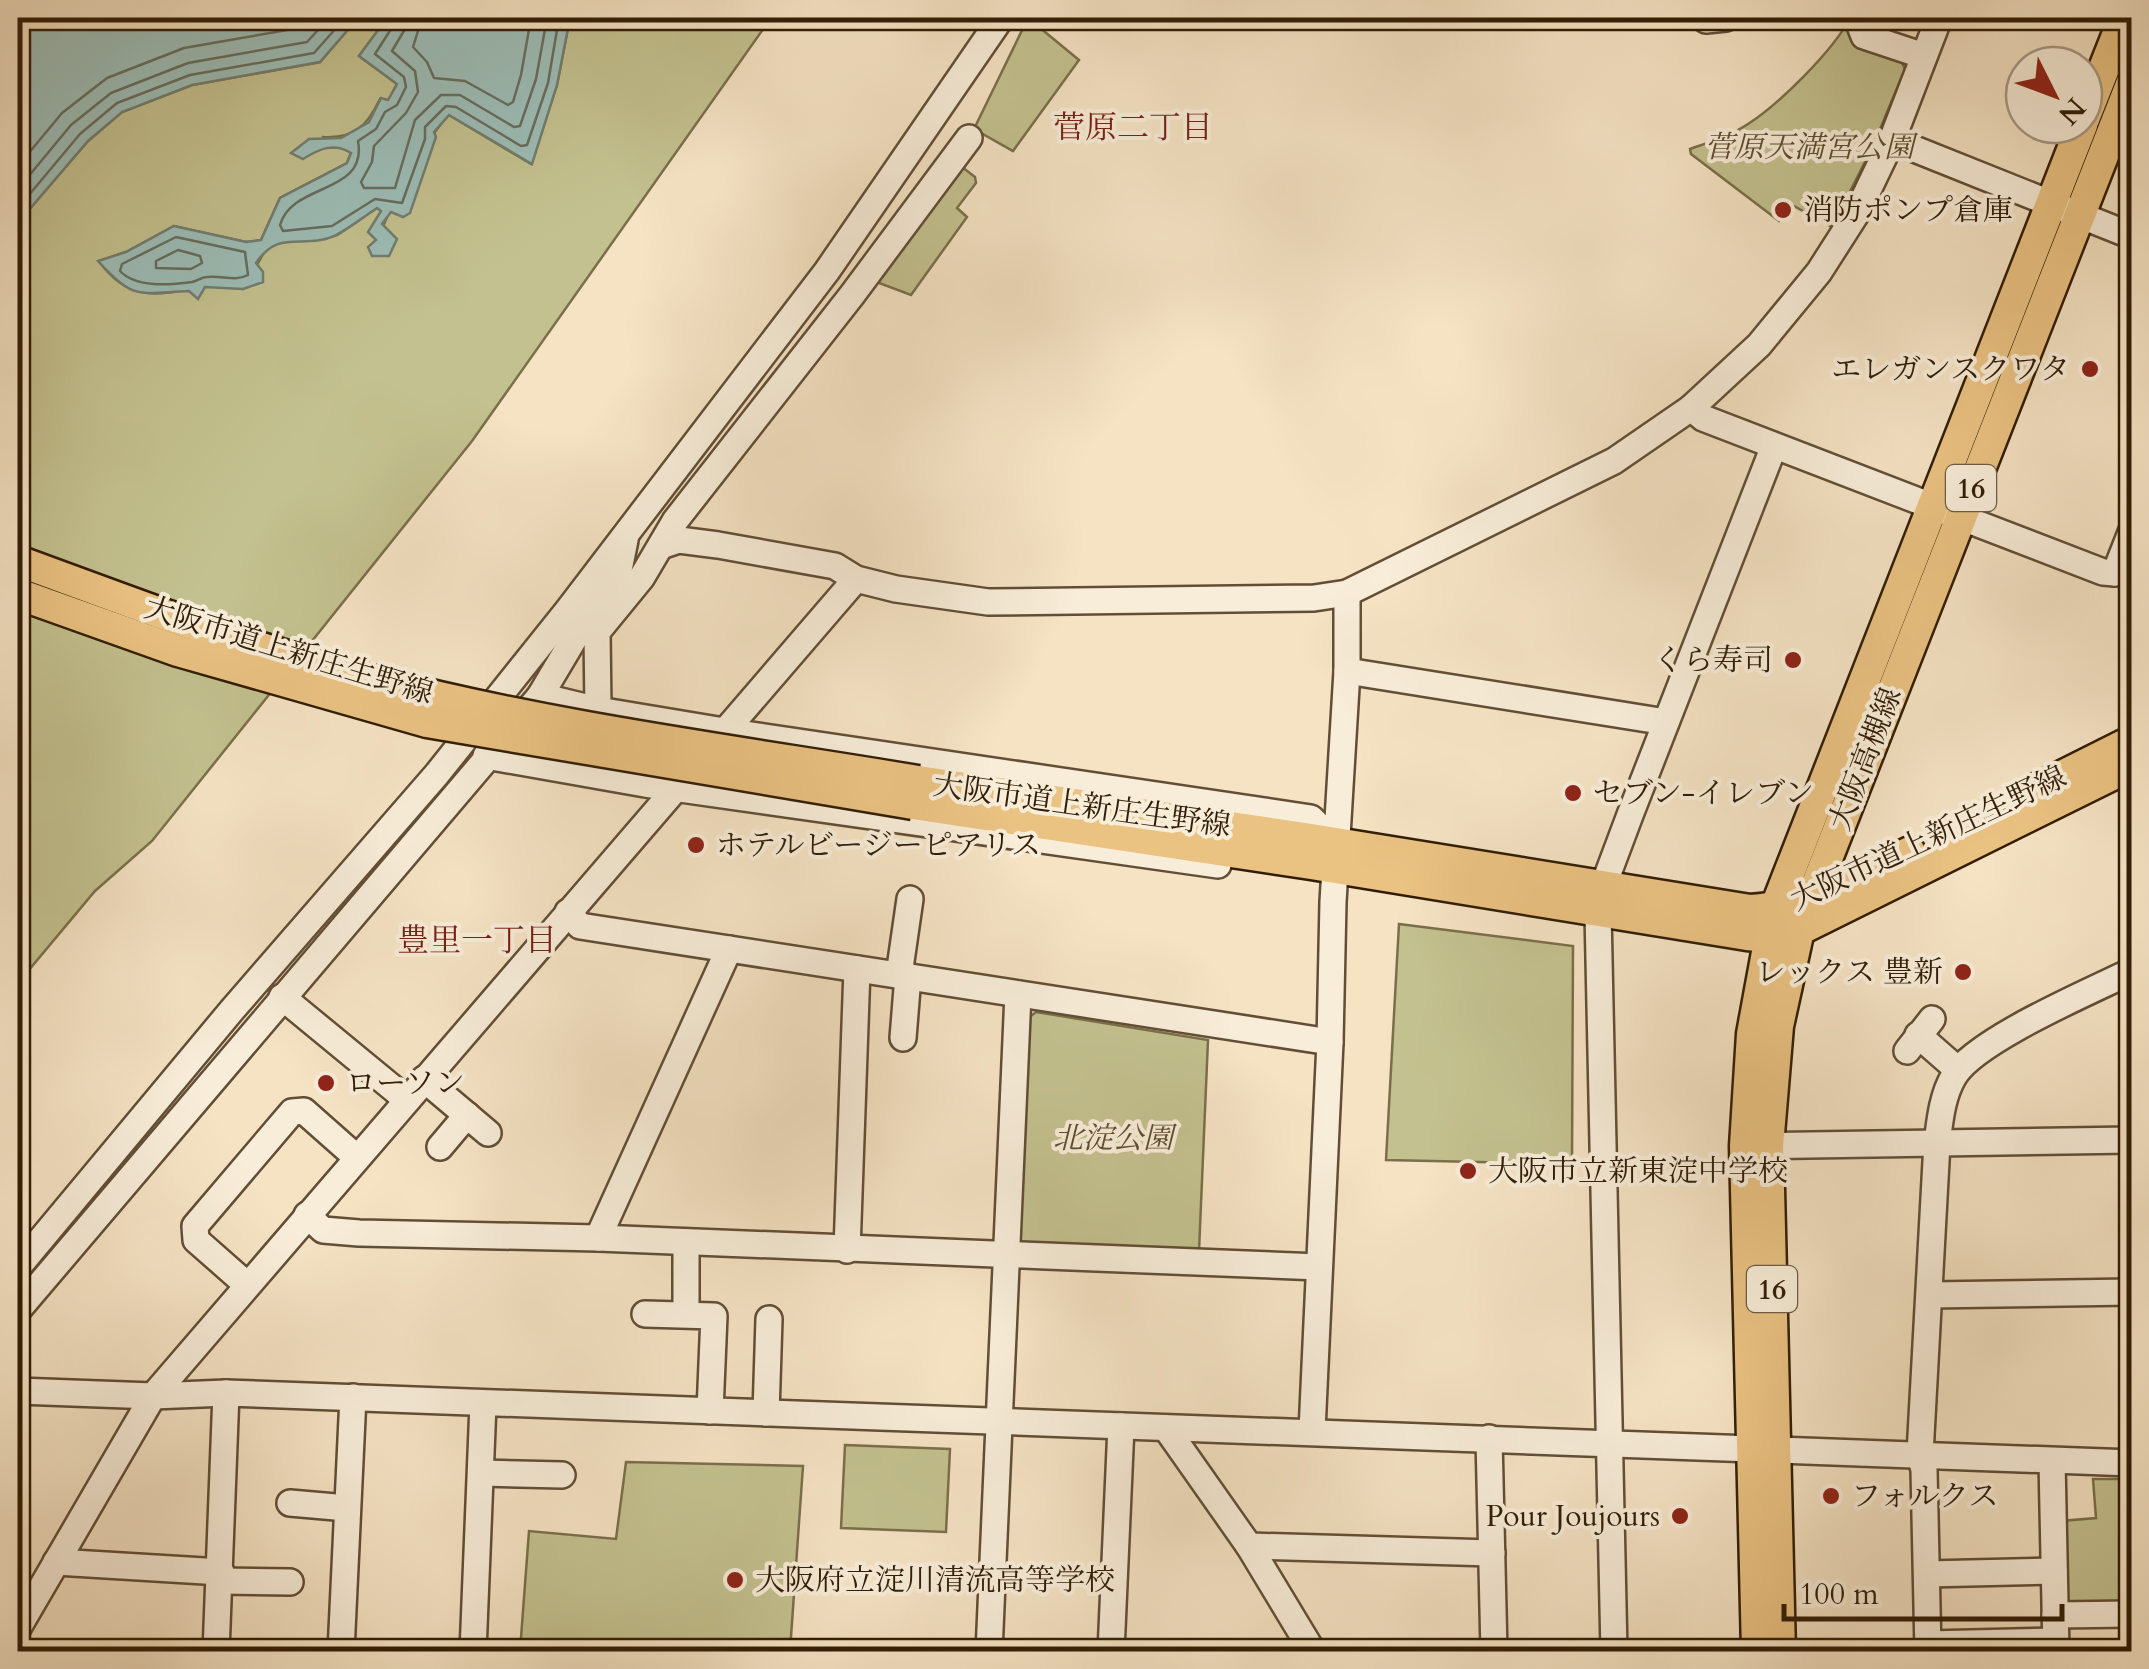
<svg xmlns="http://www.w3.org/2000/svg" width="2149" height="1669" font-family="Cardo,'Noto Serif JP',serif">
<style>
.green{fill:#c3c18f;stroke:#7a6f4a;stroke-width:2.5}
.water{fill:#9dbeb8;stroke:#727e71;stroke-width:2.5}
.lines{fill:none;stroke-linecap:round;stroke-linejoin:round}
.shore{stroke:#676e5f;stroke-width:2.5}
.minor-casing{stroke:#624e36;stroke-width:30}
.major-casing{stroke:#311d06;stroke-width:35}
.minor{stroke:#f8edd9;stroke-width:25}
.major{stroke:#eac282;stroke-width:30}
.major-bridge-casing{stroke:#311d06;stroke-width:35;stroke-linecap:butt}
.major-bridge{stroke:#eac282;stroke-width:30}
.poi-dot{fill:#8f2418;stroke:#f8edd9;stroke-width:4}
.labels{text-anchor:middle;stroke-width:8;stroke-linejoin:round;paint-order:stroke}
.shield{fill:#f8edd9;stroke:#6d5b45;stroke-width:2.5}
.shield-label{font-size:28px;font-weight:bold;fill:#311d06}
.park-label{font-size:30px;font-style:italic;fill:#5d4e2f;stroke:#f8edd9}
.poi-label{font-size:30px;fill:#311d06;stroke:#f8edd9;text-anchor:start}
.street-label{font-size:30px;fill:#311d06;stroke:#f8edd9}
.neighbourhood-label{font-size:32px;fill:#7a1f14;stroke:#f8edd9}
</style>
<rect width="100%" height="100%" fill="#f5e3c4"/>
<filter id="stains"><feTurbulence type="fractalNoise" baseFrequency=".002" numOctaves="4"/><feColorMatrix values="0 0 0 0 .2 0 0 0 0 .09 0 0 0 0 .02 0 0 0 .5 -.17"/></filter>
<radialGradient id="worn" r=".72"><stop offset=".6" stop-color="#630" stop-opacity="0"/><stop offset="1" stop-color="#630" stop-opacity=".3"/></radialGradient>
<!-- green -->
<g class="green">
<path d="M358,18h29l-28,38 38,28 -9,17 -8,-2c-13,27 -25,40 -57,38l-2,11 21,-1 9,6 -4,10 -67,35 -19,42 -15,2 -72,-16 -48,26 -27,9c30,42 58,34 104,26 13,-2 27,1 40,2l23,-40 17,-8 42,-2 12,-4 40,-27 4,2 -9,46c13,-41 48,-110 77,-141l82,49 26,-79 13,-67h201l-299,423 -320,400 -57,50 -77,92v-764l4,-1 66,-77 34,-29 70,-27 128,-23z"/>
<path d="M1028,18l51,42 -66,91 -39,-22z"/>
<path d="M1850,18l50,41 5,10 -32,77 -41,81 -42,-23 -11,17 -88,-67 -1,-5c20,-7 40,-13 58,-25 31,-20 85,-73 102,-106z"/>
<path d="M962,167l13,10 1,6 -19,25 10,9 -56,78 -40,-15z"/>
<path d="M1399,924l174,22 -1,218 -186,-4z"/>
<path d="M1036,1012l172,28 -9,211 -173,-5 -9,-9 10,-218z"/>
<path d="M845,1445l105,4 -4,83 -105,-4z"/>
<path d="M626,1462l177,4 -13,185h-270l9,-120 87,8z"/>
<path d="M2093,1479h35l1,129h-61l-5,-6 -2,-81 35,-3z"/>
</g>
<!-- water -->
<g class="water">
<path d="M18,18h340l-38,44 -128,23 -70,27 -34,29 -66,77 -4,1z"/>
<path d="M387,18h183l-13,67 -25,79 -83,-49 -15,17 2,5 -26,76 -7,4 -12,-5 -9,12 15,15 -8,17h-17l-4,-9 8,-7 -8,-8 13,-21 -4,-3c-14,9 -27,20 -41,27 -32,16 -56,-8 -80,28l7,9v10l-20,7 -38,-2 -7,12 -9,-8c-51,2 -55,10 -91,-30l28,-9 48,-26 72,16 15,-2 19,-42 67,-35 4,-10c-17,-11 -32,-4 -48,6l-12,-6 18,-14 32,-1 28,-16 12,-24 7,2 9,-16 -38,-28z"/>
</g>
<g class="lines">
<!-- shore -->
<g class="shore">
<path d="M394,18l-1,8 -18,28 29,23 2,10 -9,18 -12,7 -9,17 -18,12c10,54 -66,41 -78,84l3,6 49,-5 43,-27 27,4 23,-64v-12l21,-21 10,1 65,39 6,-1 21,-62 11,-65"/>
<path d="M407,18l-2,11 -13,22 23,20 3,21 -12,21 -32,33 -2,16 -11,20 3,6h31l20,-68 26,-25h19l54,32 6,-1 16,-47 11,-61"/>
<path d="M422,18l-9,29 14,15 7,16 31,3 43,24 5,-3 8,-27 10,-57"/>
<path d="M18,166l44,-53 45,-35 77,-30 115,-20 10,-10"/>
<path d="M18,189l53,-64 40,-32 77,-30 119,-21 22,-24"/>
<path d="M18,208l62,-74 37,-31 73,-28 124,-22 31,-35"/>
<path d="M176,237l69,15 3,23c-13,7 -26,0 -41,2 -5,0 -10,4 -15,5 -22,3 -56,6 -72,-11l2,-7z"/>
<path d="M178,250l22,6 2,7 -11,6 -35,-1v-7z"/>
</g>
<!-- minor casing -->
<g class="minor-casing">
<g id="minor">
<path d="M1703,18l3,2 20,-2"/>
<path d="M1857,18l7,18 60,20"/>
<path d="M1892,140l240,96"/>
<path d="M1691,408l12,10 400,154 12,1 17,-9"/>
<path d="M664,545l15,-5 39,5 117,21 21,13 40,10 92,13 326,-4 33,-5 267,-132 77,-53 68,-63 60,-73 39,-61 34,-71 47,-122"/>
<path d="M2115,573l17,-43"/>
<path d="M1347,671l319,51"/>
<path d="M540,696l58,14 126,21 587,87 25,25"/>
<path d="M598,710l-1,-78 45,-55 33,-56 177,-226 117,-157"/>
<path d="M486,756l159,28 573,81"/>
<path d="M568,912l12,14 750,116"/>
<path d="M899,975l11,-76"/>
<path d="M282,997l124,102"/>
<path d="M1918,1035l40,35"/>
<path d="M903,1038l5,-62"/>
<path d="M1907,1051l25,-32"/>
<path d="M424,1079l64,54"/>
<path d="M1752,1146l380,-6"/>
<path d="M440,1147l27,-32"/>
<path d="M307,1215l16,15 36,3 239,5 721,29"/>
<path d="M598,1238l131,-289"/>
<path d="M847,1250l10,-281"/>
<path d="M18,1267l214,-257 205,-236 131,-164 259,-339 174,-253"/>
<path d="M246,1284l-50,-44 -1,-14 97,-114 12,-1 52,46"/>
<path d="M1930,1295l202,-3"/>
<path d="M18,1310l522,-614 41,-69 37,-52 7,-35"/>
<path d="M645,1314l69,2 -4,95"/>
<path d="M686,1314v-72"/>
<path d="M18,1391l135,5 73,-3 1906,70"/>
<path d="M766,1413l3,-94"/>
<path d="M1166,1428l83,118 64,106"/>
<path d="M1312,1431l18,-389 3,-140 14,-231v-78"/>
<path d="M1489,1438l5,214"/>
<path d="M2052,1461l4,191"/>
<path d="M481,1473l81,2"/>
<path d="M290,1503l57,5"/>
<path d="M1249,1546l243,7"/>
<path d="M56,1562l165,10"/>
<path d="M1927,1574l127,-3"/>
<path d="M220,1581l70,1"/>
<path d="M2055,1615l77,-1"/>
<path d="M18,1628l135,-232 703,-817"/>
<path d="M1928,1644l127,-3"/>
<path d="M216,1652l10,-259"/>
<path d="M341,1652l12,-255"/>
<path d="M473,1652l10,-248"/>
<path d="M989,1652l29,-658"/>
<path d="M1111,1652l10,-226"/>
<path d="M1614,1652l-16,-739 5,-26 27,-72 144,-369"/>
<path d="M1928,1652l-4,-182 -4,-16 17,-311c3,-23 5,-47 17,-67 22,-36 135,-84 178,-105"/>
</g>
</g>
<!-- major casing -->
<g class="major-casing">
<g id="major">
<path d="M2084,119l40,-101"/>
<path d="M918,781l393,58 439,71c55,-3 111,-34 160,-58"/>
<path d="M2036,789l96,-48"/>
<path d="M913,804l398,60 436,71 22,2 30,-7 333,-165"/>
<path d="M1757,1652l-12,-506 7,-112 23,-125 307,-784"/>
<path d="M1780,1652l-12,-506 10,-120 21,-96 333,-848"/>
</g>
</g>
<!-- minor -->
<use href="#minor" class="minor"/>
<!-- major -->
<use href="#major" class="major"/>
<!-- major-bridge casing -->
<g class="major-bridge-casing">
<g id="major-bridge">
<path d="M18,561c118,43 238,90 360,121 177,46 359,69 540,99"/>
<path d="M18,594l160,57 249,71 486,82"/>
</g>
</g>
<!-- major-bridge -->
<use href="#major-bridge" class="major-bridge"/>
</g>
<!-- markers -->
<g class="poi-dot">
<circle cx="1783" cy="210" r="10"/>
<circle cx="2090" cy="369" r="10"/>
<circle cx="1793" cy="660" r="10"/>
<circle cx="1573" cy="793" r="10"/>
<circle cx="696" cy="845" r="10"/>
<circle cx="1963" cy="972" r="10"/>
<circle cx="326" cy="1083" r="10"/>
<circle cx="1468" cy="1171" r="10"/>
<circle cx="1831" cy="1496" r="10"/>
<circle cx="1680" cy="1516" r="10"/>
<circle cx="735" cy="1580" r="10"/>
</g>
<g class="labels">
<!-- shield labels -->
<g class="shield">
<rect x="1946" y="465" width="50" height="46" rx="8"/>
<rect x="1747" y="1266" width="50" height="46" rx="8"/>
</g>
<g class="shield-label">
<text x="1971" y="498">16</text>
<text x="1772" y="1299">16</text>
</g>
<!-- park labels -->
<g class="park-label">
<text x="1809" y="157">菅原天満宮公園</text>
<text x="1113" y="1148">北淀公園</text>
</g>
<!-- poi labels -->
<g class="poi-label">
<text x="1803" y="220">消防ポンプ倉庫</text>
<text x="2070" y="379" text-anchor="end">エレガンスクワタ</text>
<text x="1773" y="670" text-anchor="end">くら寿司</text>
<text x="1593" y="803">セブン-イレブン</text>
<text x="716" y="855">ホテルビージーピアリス</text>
<text x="1943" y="982" text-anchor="end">レックス 豊新</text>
<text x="346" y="1093">ローソン</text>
<text x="1488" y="1181">大阪市立新東淀中学校</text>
<text x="1851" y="1506">フォルクス</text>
<text x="1660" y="1526" text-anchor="end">Pour Joujours</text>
<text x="755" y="1590">大阪府立淀川清流高等学校</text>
</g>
<!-- street labels -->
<g class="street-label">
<text transform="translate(289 650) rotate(17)" y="10">大阪市道上新庄生野線</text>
<text transform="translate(1865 759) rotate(-69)" y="10">大阪高槻線</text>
<text transform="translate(1082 805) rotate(8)" y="10">大阪市道上新庄生野線</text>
<text transform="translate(1928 838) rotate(-25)" y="10">大阪市道上新庄生野線</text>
</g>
<!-- neighbourhood labels -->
<g class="neighbourhood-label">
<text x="1133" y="138">菅原二丁目</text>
<text x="477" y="951">豊里一丁目</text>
</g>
</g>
<!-- margin -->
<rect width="2149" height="1669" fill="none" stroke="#f5e3c4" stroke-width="60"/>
<rect x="20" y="20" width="2109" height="1629" fill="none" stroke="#311d06" stroke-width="5"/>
<rect x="30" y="30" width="2089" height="1609" fill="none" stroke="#311d06" stroke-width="2.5"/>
<!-- north arrow -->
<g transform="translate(2054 95) rotate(132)"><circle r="48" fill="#f8edd9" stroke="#a89a85" stroke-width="2.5"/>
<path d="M0-8L18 38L0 25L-18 38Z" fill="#8f2418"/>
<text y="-15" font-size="28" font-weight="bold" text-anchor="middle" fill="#311d06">N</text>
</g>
<!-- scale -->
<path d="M1784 1604v15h278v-15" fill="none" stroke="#311d06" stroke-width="5"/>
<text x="1799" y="1604" font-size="30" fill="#311d06" stroke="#f8edd9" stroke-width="8" paint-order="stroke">100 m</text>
<rect width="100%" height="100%" filter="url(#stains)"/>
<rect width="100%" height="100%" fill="url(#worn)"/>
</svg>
